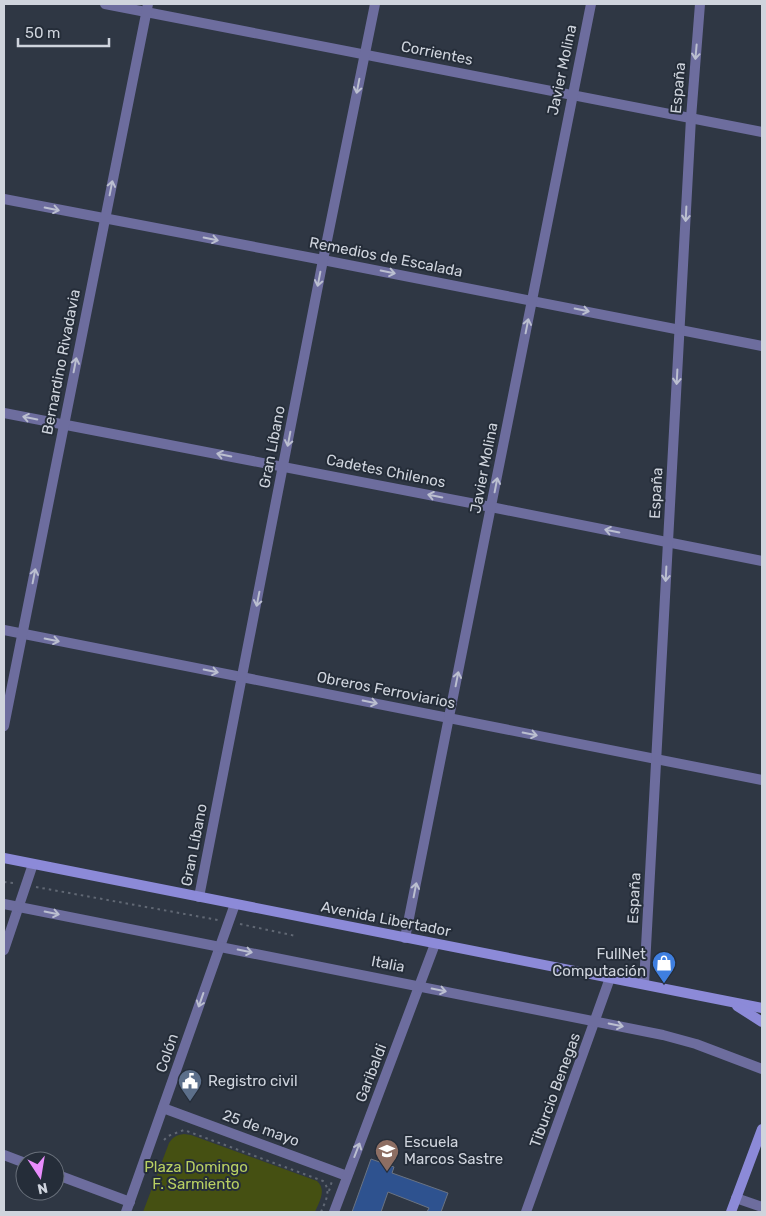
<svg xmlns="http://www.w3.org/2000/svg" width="766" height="1216" font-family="Rubik,sans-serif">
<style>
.green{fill:#455012}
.building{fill:#2e528f;stroke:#6a7382}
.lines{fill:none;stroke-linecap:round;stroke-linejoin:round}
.path{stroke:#616874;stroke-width:2;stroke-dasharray:2.5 4;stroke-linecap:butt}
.minor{stroke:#6d6d9e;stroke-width:10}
.tertiary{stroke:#6d6d9e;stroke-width:10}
.secondary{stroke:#8c8ad8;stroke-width:10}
.oneway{stroke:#bbbfd0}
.labels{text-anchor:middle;stroke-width:4;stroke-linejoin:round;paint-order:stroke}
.street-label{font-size:15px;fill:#cfd4dd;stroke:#252d39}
.poi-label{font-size:15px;fill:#cfd4dd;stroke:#252d39;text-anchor:start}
.park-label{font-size:15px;fill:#b9d062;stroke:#252d39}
</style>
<rect width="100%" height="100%" fill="#2f3744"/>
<!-- green -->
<path class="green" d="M184,1134l7,1 126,46c10,9 2,21 -2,31h-172l26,-69c4,-6 7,-8 15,-9z"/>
<!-- building -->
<path class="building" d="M371,1159l23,8 -2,6 56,20 -7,19h-14l2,-4 -41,-16 -7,20h-29z"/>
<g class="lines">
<!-- path -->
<g class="path">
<path d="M4,882l10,1"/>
<path d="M36,887l182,33"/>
<path d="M240,924l56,12"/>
<path d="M164,1140l4,-4 16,-6 139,51c9,10 2,21 -2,31"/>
<path d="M329,1191l3,-10"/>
</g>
<!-- minor -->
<g class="minor">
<path d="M105,4l657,128"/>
<path d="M4,199l319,61 439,86"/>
<path d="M4,413l487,94 271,54"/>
<path d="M4,630l758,150"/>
<path d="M4,726l144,-722"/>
<path d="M199,897l124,-637 52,-256"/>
<path d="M405,938l186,-934"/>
<path d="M4,950l29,-86"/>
<path d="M644,984l47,-866 9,-114"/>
<path d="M163,1108l184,68"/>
<path d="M4,1155l21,8"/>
<path d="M55,1174l75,28"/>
<path d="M736,1198l26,9"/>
<path d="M126,1212l109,-308"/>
<path d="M334,1212l101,-268"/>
<path d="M526,1212l84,-234"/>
</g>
<!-- tertiary -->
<path class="tertiary" d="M4,904l659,131 33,9 66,25"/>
<!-- secondary -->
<g class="secondary">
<path d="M4,858l758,150"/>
<path d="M737,1006l25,16"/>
<path d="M731,1212l31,-83"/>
</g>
</g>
<!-- one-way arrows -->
<defs><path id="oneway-shaft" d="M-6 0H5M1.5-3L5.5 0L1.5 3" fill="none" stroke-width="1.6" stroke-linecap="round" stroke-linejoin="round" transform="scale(1.25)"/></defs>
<g class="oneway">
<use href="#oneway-shaft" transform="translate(696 52) rotate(95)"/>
<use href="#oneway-shaft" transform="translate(358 86) rotate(101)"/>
<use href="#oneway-shaft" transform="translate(111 188) rotate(-79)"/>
<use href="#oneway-shaft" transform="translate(52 209) rotate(11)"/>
<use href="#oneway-shaft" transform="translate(686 214) rotate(93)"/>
<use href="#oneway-shaft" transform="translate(211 239) rotate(11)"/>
<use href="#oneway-shaft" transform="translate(388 272) rotate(11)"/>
<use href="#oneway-shaft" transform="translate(319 279) rotate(101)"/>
<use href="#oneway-shaft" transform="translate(582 310) rotate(11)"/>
<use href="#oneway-shaft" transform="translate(527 326) rotate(-79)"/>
<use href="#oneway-shaft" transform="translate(75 365) rotate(-79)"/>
<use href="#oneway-shaft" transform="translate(677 377) rotate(93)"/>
<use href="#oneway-shaft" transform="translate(30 418) rotate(-169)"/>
<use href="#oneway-shaft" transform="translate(289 439) rotate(101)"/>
<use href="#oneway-shaft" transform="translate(224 455) rotate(-169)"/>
<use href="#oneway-shaft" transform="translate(496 485) rotate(-79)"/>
<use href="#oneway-shaft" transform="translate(435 496) rotate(-169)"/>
<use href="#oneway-shaft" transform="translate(612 531) rotate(-169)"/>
<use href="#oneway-shaft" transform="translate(666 574) rotate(93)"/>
<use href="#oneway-shaft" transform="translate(34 576) rotate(-79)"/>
<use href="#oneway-shaft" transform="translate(258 599) rotate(101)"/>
<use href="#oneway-shaft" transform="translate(52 640) rotate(11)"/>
<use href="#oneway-shaft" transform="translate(211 671) rotate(11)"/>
<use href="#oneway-shaft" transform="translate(457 679) rotate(-79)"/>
<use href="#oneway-shaft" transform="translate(370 702) rotate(11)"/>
<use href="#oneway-shaft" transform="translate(530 734) rotate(11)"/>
<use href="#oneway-shaft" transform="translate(415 890) rotate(-79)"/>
<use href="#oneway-shaft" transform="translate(52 913) rotate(11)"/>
<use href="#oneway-shaft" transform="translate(245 951) rotate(11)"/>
<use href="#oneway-shaft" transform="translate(439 990) rotate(11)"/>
<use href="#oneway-shaft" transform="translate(201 1000) rotate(109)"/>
<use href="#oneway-shaft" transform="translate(616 1025) rotate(12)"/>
<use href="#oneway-shaft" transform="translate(357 1150) rotate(-69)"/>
</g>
<!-- icons -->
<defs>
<g id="shop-pin" transform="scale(1.25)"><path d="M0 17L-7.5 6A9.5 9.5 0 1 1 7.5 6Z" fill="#3f7fe0" stroke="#252d39"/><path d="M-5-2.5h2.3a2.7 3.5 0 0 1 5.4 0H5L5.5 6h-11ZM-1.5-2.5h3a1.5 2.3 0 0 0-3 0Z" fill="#fff"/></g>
<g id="civic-pin" transform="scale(1.25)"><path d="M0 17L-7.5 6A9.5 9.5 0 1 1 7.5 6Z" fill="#5c6f8a" stroke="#252d39"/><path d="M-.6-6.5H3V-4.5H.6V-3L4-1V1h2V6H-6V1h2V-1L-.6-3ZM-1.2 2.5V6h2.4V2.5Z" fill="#fff"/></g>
<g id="school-pin" transform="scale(1.25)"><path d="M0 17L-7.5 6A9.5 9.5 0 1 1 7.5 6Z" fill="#8d6e63" stroke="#252d39"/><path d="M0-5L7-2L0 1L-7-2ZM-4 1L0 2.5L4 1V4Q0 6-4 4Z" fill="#fff"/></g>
</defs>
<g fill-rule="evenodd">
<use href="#shop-pin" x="664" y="963"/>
<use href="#civic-pin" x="190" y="1081"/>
<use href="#school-pin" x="387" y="1151"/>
</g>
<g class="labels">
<!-- street labels -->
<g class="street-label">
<text transform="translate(437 53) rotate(11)" y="5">Corrientes</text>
<text transform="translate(562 70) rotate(-78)" y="5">Javier Molina</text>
<text transform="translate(678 88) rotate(-85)" y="5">España</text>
<text transform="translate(386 257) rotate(11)" y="5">Remedios de Escalada</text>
<text transform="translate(61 362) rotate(-79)" y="5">Bernardino Rivadavia</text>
<text transform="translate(272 447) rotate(-79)" y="5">Gran Líbano</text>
<text transform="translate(484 468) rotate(-79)" y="5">Javier Molina</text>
<text transform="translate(386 471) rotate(11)" y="5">Cadetes Chilenos</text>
<text transform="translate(656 493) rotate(-87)" y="5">España</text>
<text transform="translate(386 690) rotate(11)" y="5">Obreros Ferroviarios</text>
<text transform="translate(194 845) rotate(-79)" y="5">Gran Líbano</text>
<text transform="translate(634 898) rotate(-87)" y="5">España</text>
<text transform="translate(386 919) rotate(11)" y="5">Avenida Libertador</text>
<text transform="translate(388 964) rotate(11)" y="5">Italia</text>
<text transform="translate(167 1053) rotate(-71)" y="5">Colón</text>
<text transform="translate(371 1073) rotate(-69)" y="5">Garibaldi</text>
<text transform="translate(555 1090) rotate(-70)" y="5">Tiburcio Benegas</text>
<text transform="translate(261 1128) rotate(20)" y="5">25 de mayo</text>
</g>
<!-- poi labels -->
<g class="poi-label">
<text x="646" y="959" text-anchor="end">FullNet<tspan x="646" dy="17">Computación</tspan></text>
<text x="208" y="1086">Registro civil</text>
<text x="404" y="1147">Escuela<tspan x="404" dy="17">Marcos Sastre</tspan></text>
</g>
<!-- park labels -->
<g class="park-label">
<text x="196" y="1172">Plaza Domingo<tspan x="196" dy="17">F. Sarmiento</tspan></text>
</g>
</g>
<!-- border -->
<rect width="766" height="1216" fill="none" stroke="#cfd4dd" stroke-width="10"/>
<!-- north arrow -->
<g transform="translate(40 1176) rotate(168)"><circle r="24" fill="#252d39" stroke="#69707b"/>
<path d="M0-4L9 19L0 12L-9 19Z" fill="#ea8dfd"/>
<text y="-8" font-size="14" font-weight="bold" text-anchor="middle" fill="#cfd4dd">N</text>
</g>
<!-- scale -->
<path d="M18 38v8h91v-8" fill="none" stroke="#cfd4dd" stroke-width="2.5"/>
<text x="25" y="38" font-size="15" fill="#cfd4dd" stroke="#252d39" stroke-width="4" paint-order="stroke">50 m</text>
</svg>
